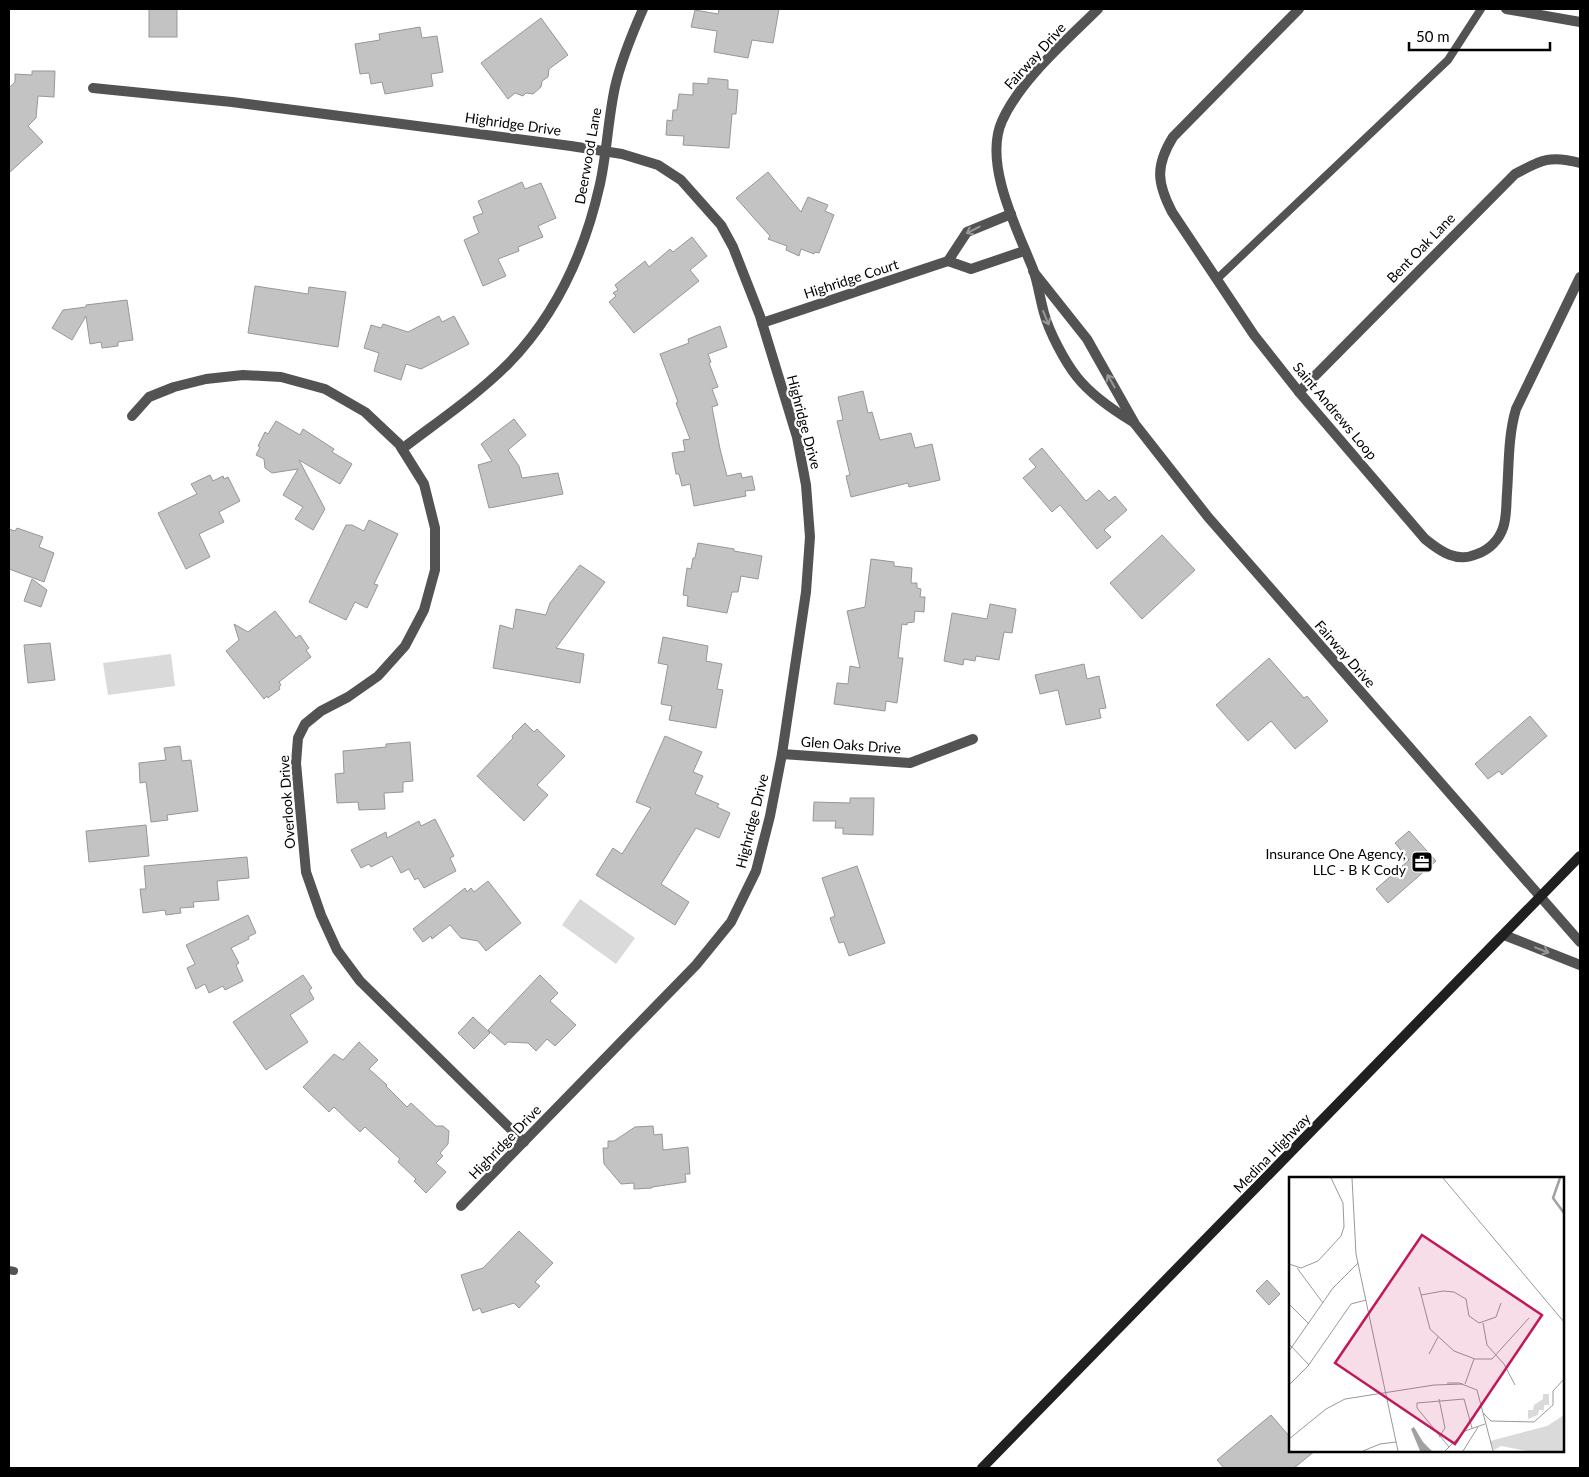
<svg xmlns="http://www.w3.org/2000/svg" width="1589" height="1477" font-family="Lato,sans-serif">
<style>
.green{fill:#dadada}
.building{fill:#c3c3c3;stroke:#979797}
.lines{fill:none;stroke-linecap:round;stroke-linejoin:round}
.service{stroke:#535353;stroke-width:8}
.minor{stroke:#535353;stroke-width:10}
.secondary{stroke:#202020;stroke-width:10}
.oneway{stroke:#989898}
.labels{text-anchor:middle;stroke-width:4.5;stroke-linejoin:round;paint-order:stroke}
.street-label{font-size:14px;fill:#000;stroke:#fff}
.poi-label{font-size:14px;fill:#000;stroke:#fff;text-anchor:end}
.inset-river{fill:none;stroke:#a1a1a1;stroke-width:2.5}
.inset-road{fill:none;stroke:#999;stroke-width:1}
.view{fill:#c2185b;fill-opacity:0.15;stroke:#c2185b;stroke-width:2.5}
.inset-edge{fill:none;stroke:#000;stroke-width:2.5}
</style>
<rect width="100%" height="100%" fill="#fff"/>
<!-- green -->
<g class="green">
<path d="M171,654l4,32 -67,9 -5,-32z"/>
<path d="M580,899l55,39 -19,26 -54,-39z"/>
</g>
<!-- building -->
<g class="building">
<rect x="149" y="9" width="28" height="28"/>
<path d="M719,9h60l-6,34 -21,-3 -4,18 -34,-6 3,-21 -26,-4 4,-17 23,4z"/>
<path d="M541,18l27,37 -19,14 -1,8 -6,4 -1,6 -8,7 -7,-1 -3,3 -8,-3 -7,6 -27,-36z"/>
<path d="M420,27l2,11 15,-2 6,36 -12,2 2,12 -48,8 -3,-12 -11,2 -2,-11 -9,1 -5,-30 25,-4 -1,-6z"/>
<path d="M32,71h23l-1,26 -16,-1 -2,22 -8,8 15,16 -34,31v-85l6,-6v-8l17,1z"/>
<path d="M708,78l20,2v9l10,1 -2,24h-4l-3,34 -46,-3 1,-9 -18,-1 1,-15 5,1 1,-11h4l2,-16 14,1v-12l15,1z"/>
<path d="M768,172l33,40 7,-15 20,8 -3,6 9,4 -15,38 -4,-1 -1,2 -13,-5 -2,7 -13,-6 1,-4 -19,-7 2,-3 -34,-38z"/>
<path d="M522,182l3,7 16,-6 15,35 -18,8 5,11 -25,10 1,4 -21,8 8,17 -23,10 -19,-46 15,-7 -6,-16 10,-4 -5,-12z"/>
<path d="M692,237l15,19 -17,14 9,11 -65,52 -25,-31 7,-6 -3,-3 5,-3 -3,-5 30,-24 4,6 21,-18 3,3z"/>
<path d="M255,286l53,8 1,-7 37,5 -8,55 -90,-14z"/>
<path d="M127,300l6,40 -15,2v4l-16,2 -1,-6 -11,2 -4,-28 -14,24 -20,-12 11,-18 23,-3v-2z"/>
<path d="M439,316l3,6 12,-6 15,28 -48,25 -15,-5 -5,16 -27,-9 5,-18 -15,-5 7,-23 10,3 2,-4 25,8z"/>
<path d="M720,326l7,21 -19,7 3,8 -2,1 9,24 -6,2 6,16 -6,2 8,42 7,27 14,-3 1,5 10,-2 3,14 -10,1 1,5 -52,10 -4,-22 -8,2 -3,-12h-3l-4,-21 13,-2 -2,-11 7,-1 -14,-36 2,-1 -18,-48 29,-11 -1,-4z"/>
<path d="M863,391l5,22 4,-1 8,28 31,-7 4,15 17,-4 8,36 -31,7 -1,-4 -57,14 -5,-21 4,-1 -13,-54 6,-1 -5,-23z"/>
<path d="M514,419l12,16 -18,15 11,16 3,12 36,-5 5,21 -74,14 -11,-43 14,-4 -11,-17z"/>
<path d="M276,421l24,14 3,-6 31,20 -2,3 20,12 -12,20 -41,-24 26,49 -12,21 -18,-11 8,-12 -20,-12 15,-26 -26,4 -7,-5 -1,-9 -8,-4 4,-8 -2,-1 7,-14 3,2z"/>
<path d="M1042,448l44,53 13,-11 10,11 6,-5 12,14 -23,20 7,7 -14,12 -37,-44 -8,7 -29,-34 13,-11 -7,-8z"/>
<path d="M210,475l3,6 10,-5 1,3 4,-2 12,24 -21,11 5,10 -25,12 11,23 -24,12 -28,-56 39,-19 -6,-10z"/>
<path d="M369,520l29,14 -24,50 4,1 -11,23 -12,-6 -9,18 -37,-18 37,-77h6l12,6z"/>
<path d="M17,528l26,9 -4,10 15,6 -10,29 -35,-13v-40l6,2z"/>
<path d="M1162,535l33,35 -53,49 -32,-36z"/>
<path d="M698,543l36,6v2l28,5 -4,23 -17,-3 -3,16h-6l-5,21 -40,-7 1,-10 -5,-1 4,-27 4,1 2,-11h2z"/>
<path d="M871,559l23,3v4l18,2 -1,15h6v5l4,1 -1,8h5l-1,15 -9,-1 -1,11 -7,1v2l-5,-1 -4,34h5l-6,45 -11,-2 -1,10 -51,-7 3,-21 11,1 2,-18 10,2 -13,-57 18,-4z"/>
<path d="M580,565l25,17 -49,66 28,6 -4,29 -87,-15 7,-43 13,4 3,-20 30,6 4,-12z"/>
<path d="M32,579l15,11 -6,17 -17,-6z"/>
<path d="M990,604l26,5 -4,24 -8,-1 -5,28 -23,-4 -1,5 -11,-2 -1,6 -19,-4 8,-48 35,6z"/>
<path d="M275,611l21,27 4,-3 9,13 -3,2 5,7 -32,25 2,3 -2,2 1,2 -12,9 -1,-2 -3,3 -38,-48 13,-11 -5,-16 14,8z"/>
<path d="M663,637l45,9 -2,15 16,3 -5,25 6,1 -7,38 -47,-8 3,-14 -11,-2 7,-39 -10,-2z"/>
<path d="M50,643l5,37 -27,3 -4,-38z"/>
<path d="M1269,658l35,40 3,-2 21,25 -33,28 -24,-28 -23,20 -32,-36z"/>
<path d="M1084,664l3,15 12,-3 7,32 -7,1 2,9 -35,7 -8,-35 -18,4 -5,-19z"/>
<path d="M1530,716l17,20 -45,39 -3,-4 -11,8 -13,-15z"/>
<path d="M525,723l9,9 3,-3 28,27 -28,29 11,10 -24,26 -47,-45 36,-38 -1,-2z"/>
<path d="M665,736l37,16 -9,20 10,4 -8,18 24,10 -2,3 13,6 -11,25 -23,-10 -35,56 28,18 -14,23 -79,-50 17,-27 9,6 29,-46 -15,-6z"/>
<path d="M410,742l3,39 -10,1v10l-19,1 1,16 -26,1 -1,-8 -21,1 -2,-29 9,-1 -1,-22 43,-4v-3z"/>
<path d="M180,746l2,15 9,-1 7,51 -31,4 1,5 -17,2 -5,-40 -6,1 -1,-20 27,-3 -2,-12z"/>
<path d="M850,798h24l-1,37 -30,-1v-6h-8l1,-7h-23l1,-19 36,1z"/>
<path d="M435,819l19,37 -4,2 6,13 -32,17 -6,-10 -3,2 -6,-11 -8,4 -9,-17 -21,11 -2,-3 -8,4 -10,-18 35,-18 1,6 32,-17 2,5z"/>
<path d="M146,825l3,31 -60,6 -3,-31z"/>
<path d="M1409,831l27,30 -48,42 -12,-14 33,-29 -14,-17z"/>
<path d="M247,857l2,21 -32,3 2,19 -26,2 1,5 -14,1 1,5 -15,2 -1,-5 -22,3 -3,-24h6l-2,-23z"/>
<path d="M857,866l28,77 -36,13 -5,-14 -5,1 -9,-25 5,-2 -13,-38z"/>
<path d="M488,881l33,42 -35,28 -8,-10 -17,-3 -11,-13 -18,14 -1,-3 -8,6 -10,-13 52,-41 2,4 4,-4 3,4z"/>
<path d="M248,915l8,18 -8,4 1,2 -18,9 8,15 -3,2 7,16 -18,9 -2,-4 -14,7 -4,-9 -9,5 -9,-21 8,-4 -9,-19z"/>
<path d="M303,975l9,13 -3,2 5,9 -24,16 18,27 -42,28 -33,-48z"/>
<path d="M540,975l18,18 -8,8 26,24 -21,21 -8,-7 -11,12 -8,-8 -20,-1 -3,3 -17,-15z"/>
<path d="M473,1017l17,16 -16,16 -16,-16z"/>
<path d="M359,1042l19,18 -9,9 18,16 -1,1 21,21 4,-4 25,23h7l6,5 -1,13 -8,9 3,3 -7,7 10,9 -20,21 -12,-12 2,-2 -18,-17 2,-3 -35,-32 -5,5 -26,-25 -5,5 -26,-25 31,-33 9,6z"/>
<path d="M653,1126l1,9 8,-1 1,16 25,-3 2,27h-5l1,8 -34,5v1l-18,1v-6l-13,1 -17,-20 -1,-16h5v-7h6l21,-14z"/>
<path d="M519,1231l34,32 -18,19 5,4 -21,22 -5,-5 -32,10 -2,-5 -7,3 -12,-36 22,-7z"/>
<path d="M1267,1280l13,14 -11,11 -13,-14z"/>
<path d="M1271,1415l19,22v14h25l-21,17h-70l-7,-8z"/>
</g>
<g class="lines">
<!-- service -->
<g class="service">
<path d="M1217,279l231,-219 33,-51"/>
<path d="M9,1270l5,1"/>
</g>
<!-- minor -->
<g class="minor">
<path d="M1098,9c-32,32 -77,70 -96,112 -19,42 15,108 31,148 5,14 7,30 11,44 5,19 21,49 33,64 15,19 36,33 56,45"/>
<path d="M1299,9l-126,128c-18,29 -16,46 -1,75l82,123 45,57 126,147c16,13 32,24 52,15 12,-4 22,-14 26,-26 4,-11 3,-24 4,-35 2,-28 1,-57 9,-84l64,-132"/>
<path d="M1506,9l74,13"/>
<path d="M93,88l139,14 339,44 51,8 36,11 23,15 40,45 12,22 27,69 37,121 9,48 4,52 -4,55 -24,162 -12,62 -14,55 -25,51 -35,43 -235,241"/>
<path d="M948,261l19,-29 44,-18"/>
<path d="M1033,271l54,68 48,85 73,93 372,425"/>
<path d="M762,323l186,-62 23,8 53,-18"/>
<path d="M1299,392l216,-218c26,-14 35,-19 65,-11"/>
<path d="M132,416l17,-19 25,-10 32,-8 37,-4 38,2 44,12 40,23 34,32 25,40 11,44v42l-11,40 -19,36 -27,30 -30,21 -27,14 -16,13 -7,14 -2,25 10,109 15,43 16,35 23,31 164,161"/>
<path d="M402,449c35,-27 74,-53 106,-85 48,-49 77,-113 92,-180 7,-32 8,-65 15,-97 6,-27 17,-53 28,-78"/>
<path d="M782,754l128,9 63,-24"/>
<path d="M1504,935l76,30"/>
</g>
<!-- secondary -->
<path class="secondary" d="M982,1468l598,-612"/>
</g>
<!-- one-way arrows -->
<defs><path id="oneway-shaft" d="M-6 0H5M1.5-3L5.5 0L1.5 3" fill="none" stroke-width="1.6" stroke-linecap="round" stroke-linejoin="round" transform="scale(1.25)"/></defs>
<g class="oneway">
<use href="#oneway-shaft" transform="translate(973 230) rotate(153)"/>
<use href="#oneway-shaft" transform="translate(1046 318) rotate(68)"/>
<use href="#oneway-shaft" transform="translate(1111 381) rotate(-120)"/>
<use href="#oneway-shaft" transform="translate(1542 950) rotate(21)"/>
</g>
<!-- icons -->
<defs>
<g id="office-square" transform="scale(1.125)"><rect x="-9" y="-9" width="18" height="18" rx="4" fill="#000" stroke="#fff"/><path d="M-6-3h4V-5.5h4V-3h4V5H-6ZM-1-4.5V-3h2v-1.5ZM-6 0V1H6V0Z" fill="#fff"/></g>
</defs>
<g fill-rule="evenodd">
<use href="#office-square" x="1422" y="862"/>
</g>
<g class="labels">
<!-- street labels -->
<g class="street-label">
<text transform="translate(1035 56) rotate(-48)" y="5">Fairway Drive</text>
<text transform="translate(513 124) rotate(8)" y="5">Highridge Drive</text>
<text transform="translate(588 156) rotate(-80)" y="5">Deerwood Lane</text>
<text transform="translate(1421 248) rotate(-46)" y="5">Bent Oak Lane</text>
<text transform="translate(851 279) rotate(-18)" y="5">Highridge Court</text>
<text transform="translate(1335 411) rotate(50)" y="5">Saint Andrews Loop</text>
<text transform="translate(804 422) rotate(75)" y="5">Highridge Drive</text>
<text transform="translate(1345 654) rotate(49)" y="5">Fairway Drive</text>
<text transform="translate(851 745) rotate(4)" y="5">Glen Oaks Drive</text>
<text transform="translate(287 802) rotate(-94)" y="5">Overlook Drive</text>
<text transform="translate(752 821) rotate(-76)" y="5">Highridge Drive</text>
<text transform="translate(505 1142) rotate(-46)" y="5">Highridge Drive</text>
<text transform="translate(1272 1153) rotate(-46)" y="5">Medina Highway</text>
</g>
<!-- poi labels -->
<g class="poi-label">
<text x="1406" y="859">Insurance One Agency,<tspan x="1406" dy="16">LLC - B K Cody</tspan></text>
</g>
</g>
<!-- overview -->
<g transform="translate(1289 1177)">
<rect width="275" height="275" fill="#fff"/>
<path d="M254,217h6v11h-5v5h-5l-1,5 -10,4v-9h5l1,-5 9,-6zM275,238v36h-36l-27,-5 -7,4 -3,-5 -1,-4 57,-15z" fill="#dadada"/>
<path d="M125,250l9,15 9,9h-12l-9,-22z" fill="#a1a1a1"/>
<path class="inset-river" d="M271,1l-7,20 11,15"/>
<path class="inset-road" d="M63,1l4,76 42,197M154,1l121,144M0,87l12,4 17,-7 23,-25 3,-9 -1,-24 -12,-25M8,91l26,35M130,110l11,42 24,22 21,8h17l37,-41M132,118l22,-4 11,1 12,7 3,17 10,7 17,-6 5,-14M0,127l20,20M194,146l4,22 17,19 11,21M0,167l20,21M0,174l44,-63 25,-25M140,177l9,-17M158,206h12l18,7 16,61M176,207l9,-25M0,208l19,-19 43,-62 15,-4M150,222l6,29 -6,9M194,236l8,8 43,1 19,-17v-14l11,-12M0,262l37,-30 19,-10 89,-14 29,-1M160,270l-32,-39v-5l47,-4 8,29M74,274l17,-7 16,-2M156,274l20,-20 20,-7M174,274l15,-24"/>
<path class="view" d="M133,58l120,80 -87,129 -120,-81z"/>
<rect width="275" height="275" class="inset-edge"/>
</g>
<!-- border -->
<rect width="1589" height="1477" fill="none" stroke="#000000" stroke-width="20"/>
<!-- scale -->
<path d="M1409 42v8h141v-8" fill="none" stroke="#000000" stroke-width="2.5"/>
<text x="1416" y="42" font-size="15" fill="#000000" stroke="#ffffff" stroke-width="4" paint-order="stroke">50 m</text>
</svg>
